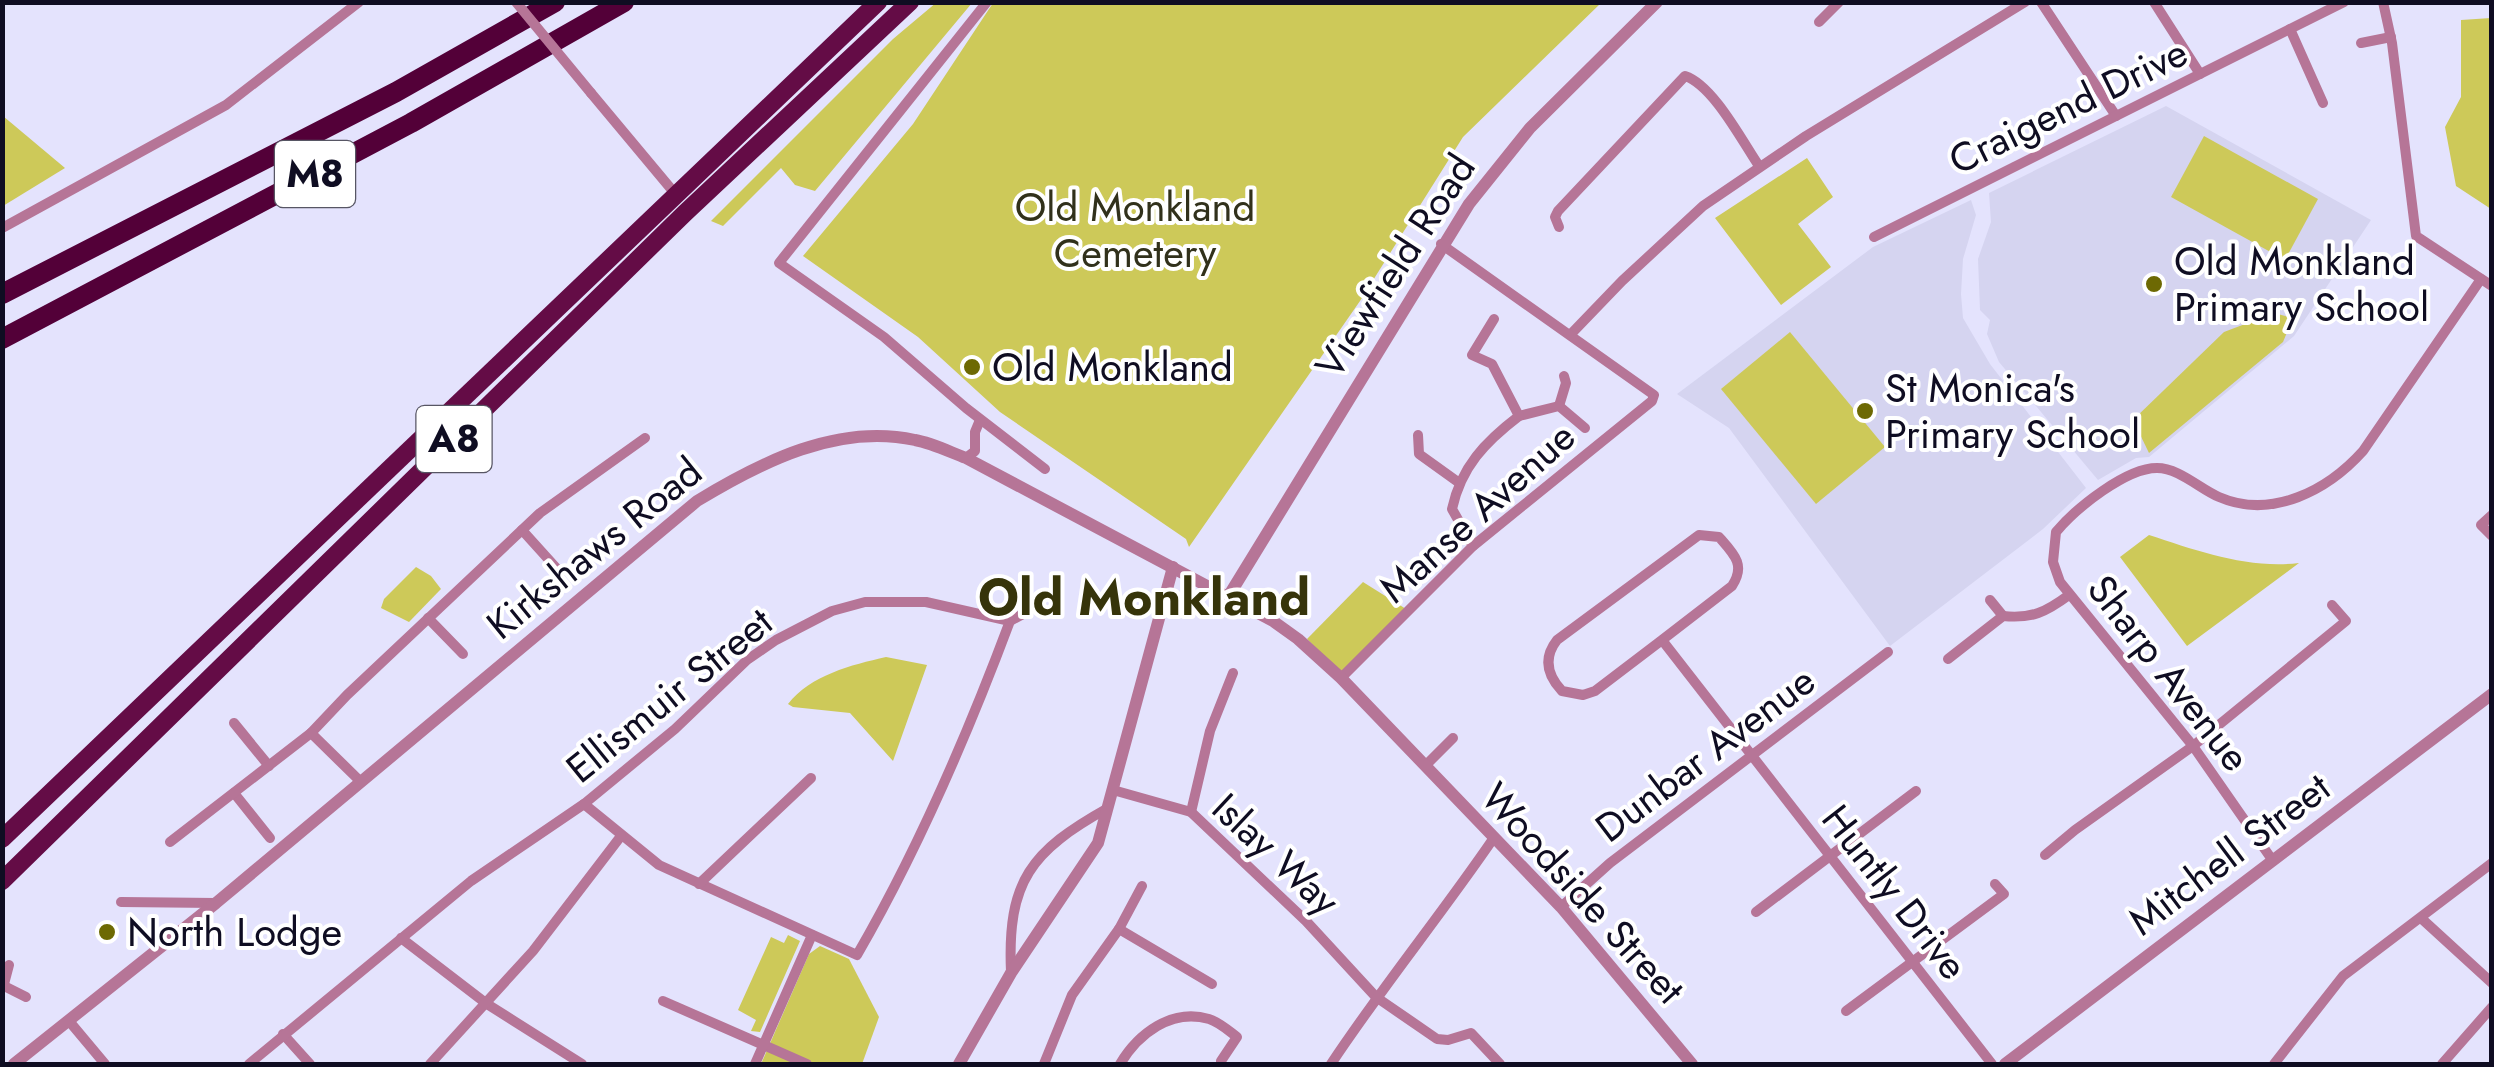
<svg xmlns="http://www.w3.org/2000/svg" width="2494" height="1067" font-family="Jost,sans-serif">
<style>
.built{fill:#d5d4f0}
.green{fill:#cdc959}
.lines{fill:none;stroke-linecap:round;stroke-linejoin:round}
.minor{stroke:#b67597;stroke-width:10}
.tertiary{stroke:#b67597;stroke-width:12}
.trunk{stroke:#640c46;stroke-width:18}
.motorway{stroke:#530038;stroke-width:20}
.minor-bridge{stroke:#b67597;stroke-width:10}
.poi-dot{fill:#6d6903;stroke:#fff;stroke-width:4}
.labels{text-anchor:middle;stroke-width:8;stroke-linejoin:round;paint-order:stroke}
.shield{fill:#fff;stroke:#575664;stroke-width:2.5}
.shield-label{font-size:38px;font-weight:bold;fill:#0f0d22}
.street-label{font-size:40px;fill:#0f0d22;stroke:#fff}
.park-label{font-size:40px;fill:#31311b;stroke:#fff}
.poi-label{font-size:40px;fill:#0f0d22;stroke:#fff;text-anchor:start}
.district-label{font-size:50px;font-weight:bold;fill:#36340a;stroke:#fff}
</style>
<rect width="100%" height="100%" fill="#e4e3fd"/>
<!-- built -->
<g class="built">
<path d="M2166,106l205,114 -77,116 -145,121 -13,1 -38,22 -99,-118 -12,-28 3,-14 -10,-10 -2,-51 13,-37 -2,-29z"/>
<path d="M1971,200l5,15 -13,44 -2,35 2,24 27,46 96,124 -43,41 -153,117 -161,-218 -52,-34 196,-147z"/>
</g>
<!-- green -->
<g class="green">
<path d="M937,2l35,1 -157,188 -20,-6 -14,-17 -58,58 -12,-5 182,-182z"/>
<path d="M993,3v-1l608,1 -138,134 -103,164 -171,246 -3,-8 -186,-127 -82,-75 -115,-81 110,-132z"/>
<path d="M2491,18h1l-1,191 -35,-23 -11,-59 16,-30v-77z"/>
<path d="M3,116l62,52 -62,38h-1z"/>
<path d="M2204,136l114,63 -33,61 -114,-63z"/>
<path d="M1807,158l26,39 -35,27 33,43 -50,38 -66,-87z"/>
<path d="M2274,313l19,5 -10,24 -134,111 -16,-33 91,-88z"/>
<path d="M1790,332l95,115 -69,57 -95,-115z"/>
<path d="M2149,535c49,16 98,34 150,28l-112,83 -67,-89z"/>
<path d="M416,567l15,9 10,13 -32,33 -28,-14 3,-9z"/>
<path d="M1363,582l43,27 -66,64 -33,-34z"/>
<path d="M886,657l41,8 -34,96 -43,-48 -57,-6 -5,-3c23,-29 63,-39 98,-47z"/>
<path d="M788,935l12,6 -40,91 -9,-1 5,-11 -18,-10 33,-73 13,6z"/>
<path d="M820,946l29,13 30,58 -17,47h-101l48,-110z"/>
</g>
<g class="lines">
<!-- minor -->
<g class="minor">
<path d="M987,2l-208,261 105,74 82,71 79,61"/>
<path d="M2041,2l75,114"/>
<path d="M2154,2l46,72"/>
<path d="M2383,2l9,41 24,193 76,50"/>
<path d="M1819,22l20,-20"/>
<path d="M2290,29l33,74"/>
<path d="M2361,43l30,-6"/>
<path d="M591,93l86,103"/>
<path d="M1559,227l-4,-10 3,-6 127,-135c28,9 57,65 74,90"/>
<path d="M2,228l224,-123 133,-103"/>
<path d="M1874,237l470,-235"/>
<path d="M1571,334l51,-53 81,-75 103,-70 219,-134"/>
<path d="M1559,406l7,-23 -2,-7"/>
<path d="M1519,416l40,-10 26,22"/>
<path d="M1418,435l1,19 39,28"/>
<path d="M966,458l9,-7v-19l5,-12"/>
<path d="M2492,515l-11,10 11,11"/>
<path d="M522,530l37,41"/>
<path d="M1473,546l-21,-37c9,-42 33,-67 67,-93l-27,-52 -20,-9 22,-36"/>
<path d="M1990,600l13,16"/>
<path d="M428,618l35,36"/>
<path d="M1662,640l70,-54c14,-21 2,-32 -13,-49l-20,-2 -142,105c-14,18 -10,35 5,51l21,4 12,-4 67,-51 330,424"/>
<path d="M1948,659l55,-43c29,3 43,-4 66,-21"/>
<path d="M1341,678l132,-132 179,-145 2,-6 -213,-151"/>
<path d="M234,723l35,43"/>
<path d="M311,733l36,-38 193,-182 105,-75"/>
<path d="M1425,766l28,-28"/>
<path d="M1113,790l78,22 115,109 70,76 61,42 11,1 23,-7 29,31"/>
<path d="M234,793l36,45"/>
<path d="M584,804l75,61 198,90c62,-107 110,-219 153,-334l13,-7"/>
<path d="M1191,812l19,-81 23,-58"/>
<path d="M170,842l141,-109 50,49"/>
<path d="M2045,855l30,-25 118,-84 153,-125 -14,-16"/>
<path d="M2273,861l-80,-115 -133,-164 -7,-20 3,-30c20,-24 70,-64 101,-64 22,0 43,21 62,29 53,23 109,-7 144,-46l118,-172"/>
<path d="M699,884l112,-106"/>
<path d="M121,902l95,1"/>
<path d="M1561,907l49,-44 278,-211"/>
<path d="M1756,912l160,-121"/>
<path d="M2422,919l70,64"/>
<path d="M1119,929l93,55"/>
<path d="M401,938l86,66 95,60"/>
<path d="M1011,972c-4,-91 20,-121 97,-164"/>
<path d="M4,984l5,-19"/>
<path d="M2,985l24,12"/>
<path d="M663,1001l144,63"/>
<path d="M1846,1011l158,-117 -9,-10"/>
<path d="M69,1021l36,43"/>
<path d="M283,1034l27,30"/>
<path d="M249,1064l222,-183 113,-77 91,-75 72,-69 29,-20 56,-29 33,-9h61l84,19"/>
<path d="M430,1064l103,-113 88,-115"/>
<path d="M755,1064l57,-129"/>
<path d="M1044,1064l28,-69 47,-66 23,-43"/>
<path d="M1120,1064c18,-30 51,-56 89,-45 10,3 20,12 28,18l-16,24"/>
<path d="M1331,1064c51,-77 110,-149 162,-225"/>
<path d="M2274,1064l69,-88 149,-113"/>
<path d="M2442,1064l50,-57"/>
</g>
<!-- tertiary -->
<g class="tertiary">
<path d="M1228,597l241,-393 61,-76 127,-126"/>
<path d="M14,1064l202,-161 481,-402c64,-39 141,-78 218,-61 17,3 35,12 51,18l307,163 25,18 43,39 220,229 131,157"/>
<path d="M959,1064l52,-91 87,-130 75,-276"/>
<path d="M2005,1064l487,-370"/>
</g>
<!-- trunk -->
<g class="trunk">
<path d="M2,839l876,-837"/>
<path d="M2,881l683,-668 225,-211"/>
</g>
<!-- motorway -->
<g class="motorway">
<path d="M2,294l394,-202 159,-90"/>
<path d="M2,339l409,-216 213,-121"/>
</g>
<!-- minor-bridge -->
<path class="minor-bridge" d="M516,2l75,91"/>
</g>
<!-- markers -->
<g class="poi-dot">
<circle cx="2154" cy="284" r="10"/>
<circle cx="972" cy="367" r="10"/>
<circle cx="1865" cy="411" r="10"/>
<circle cx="107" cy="932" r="10"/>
</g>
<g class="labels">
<!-- shield labels -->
<g class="shield">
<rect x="275" y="141" width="80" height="66" rx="8"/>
<rect x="416.5" y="406" width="75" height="66" rx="8"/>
</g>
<g class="shield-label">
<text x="315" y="187">M8</text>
<text x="454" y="452">A8</text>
</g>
<!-- street labels -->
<g class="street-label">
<text transform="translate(2068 106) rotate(-26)" y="14">Craigend Drive</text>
<text transform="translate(1395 266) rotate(-57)" y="14">Viewfield Road</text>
<text transform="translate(1477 512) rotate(-42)" y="14">Manse Avenue</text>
<text transform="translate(594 548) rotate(-39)" y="14">Kirkshaws Road</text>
<text transform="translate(2169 673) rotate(52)" y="14">Sharp Avenue</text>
<text transform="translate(669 695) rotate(-39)" y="14">Ellismuir Street</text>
<text transform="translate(1705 754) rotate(-37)" y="14">Dunbar Avenue</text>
<text transform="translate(1276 854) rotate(43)" y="14">Islay Way</text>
<text transform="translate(2229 854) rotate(-37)" y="14">Mitchell Street</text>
<text transform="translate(1895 892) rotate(52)" y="14">Huntly Drive</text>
<text transform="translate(1583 893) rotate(48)" y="14">Woodside Street</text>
</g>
<!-- park labels -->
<g class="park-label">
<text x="1135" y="221">Old Monkland<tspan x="1135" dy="46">Cemetery</tspan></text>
</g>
<!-- poi labels -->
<g class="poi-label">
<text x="2174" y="275">Old Monkland<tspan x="2174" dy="46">Primary School</tspan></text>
<text x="992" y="381">Old Monkland</text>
<text x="1885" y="402">St Monica's<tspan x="1885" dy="46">Primary School</tspan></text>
<text x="127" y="946">North Lodge</text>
</g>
<!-- district labels -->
<g class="district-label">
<text x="1144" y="615">Old Monkland</text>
</g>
</g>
<!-- border -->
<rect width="2494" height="1067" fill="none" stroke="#0f0d22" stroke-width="10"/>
</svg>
